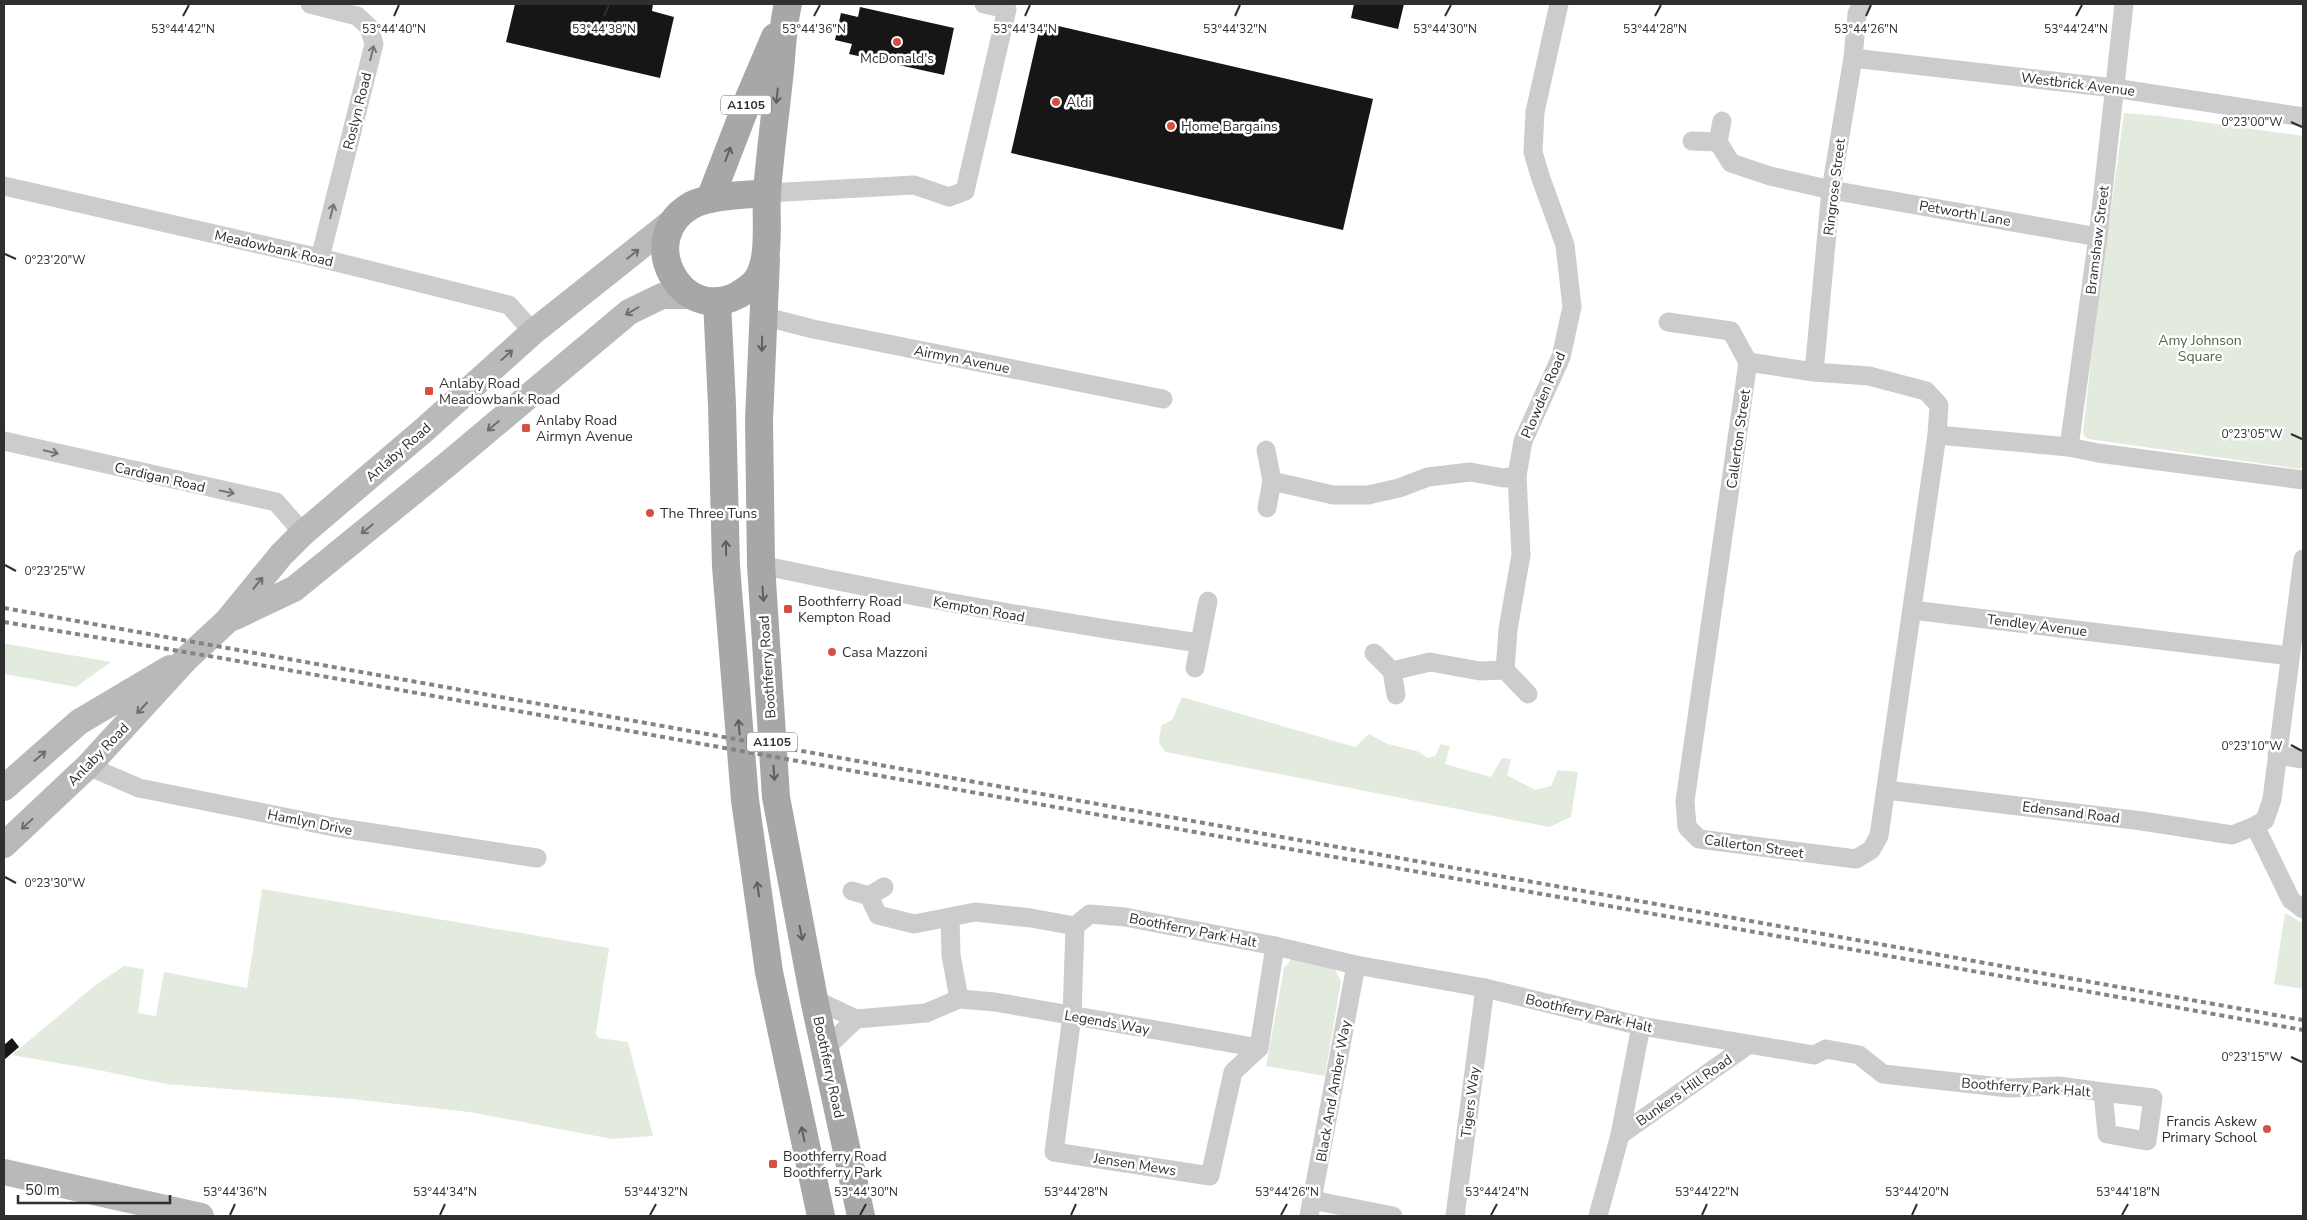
<svg xmlns="http://www.w3.org/2000/svg" width="2307" height="1220" font-family="'Nunito Sans',sans-serif">
<style>
.green{fill:#e3ebdf}
.building{fill:#161616}
.lines{fill:none;stroke-linecap:round;stroke-linejoin:round}
.street{stroke:#ccc;stroke-width:19}
.secondary{stroke:#b9b9b9;stroke-width:26}
.primary{stroke:#a7a7a7;stroke-width:28}
.rail{stroke:#848484;stroke-width:4;stroke-dasharray:5 4;stroke-linecap:butt}
.oneway{stroke:#767676}
.oneway2{stroke:#5f5f5f}
.oneway3{stroke:#6d6d6d}
.ticks{fill:none;stroke:#2f2f2f;stroke-width:2}
.poi-dot{fill:#d45043;stroke:#fff;stroke-width:2}
.labels{text-anchor:middle;stroke-width:5;stroke-linejoin:round;paint-order:stroke}
.shield{fill:#fff;stroke:#6d6d6d;stroke-width:1}
.shield-label{font-size:12px;font-weight:bold;fill:#2f2f2f}
.poi-label{font-size:14px;fill:#2f2f2f;stroke:#fff;text-anchor:start}
.street-label{font-size:14px;fill:#2f2f2f;stroke:#fff}
.park-label{font-size:14px;fill:#4c6741;stroke:#fff}
.ticks-label{font-size:12px;text-anchor:middle;fill:#2f2f2f;stroke:#fff;stroke-width:5;stroke-linejoin:round;paint-order:stroke}
</style>
<rect width="100%" height="100%" fill="#fff"/>
<!-- green -->
<g class="green">
<path d="M2124,113l36,3 143,20v331l-3,2 -212,-30 -5,-5 9,-85z"/>
<path d="M4,644h3l104,18 -35,25 -72,-13z"/>
<path d="M1182,697l173,50 14,-13 19,10 29,7 11,7 7,-2 6,-12 9,2 -5,18 46,13 11,-19 9,1 -4,16 28,15 16,-4 7,-16 20,2 -7,45 -22,10 -383,-75c-10,-9 -7,-16 -4,-27l10,-5z"/>
<path d="M262,889l347,59 -13,86 3,4 29,4 25,94 -41,3 -143,-27 -118,-13 -185,-15 -63,-13 -91,-16 81,-68 31,-21 20,3 -6,44 18,3 8,-44 83,16z"/>
<path d="M2285,913l18,10v66l-29,-5z"/>
<path d="M1292,958l42,10 7,13 -16,95 -59,-10 18,-98z"/>
</g>
<!-- building -->
<g class="building">
<path d="M515,4h138l-1,7 22,6 -14,61 -154,-36z"/>
<path d="M1354,4h50l-6,25 -47,-11z"/>
<path d="M860,7l94,21 -10,47 -95,-21 3,-10 -17,-4 6,-27 17,4z"/>
<path d="M1041,22l332,77 -30,131 -332,-77z"/>
<path d="M12,1038l7,9 -15,13v-15z"/>
</g>
<g class="lines">
<!-- street -->
<g class="street">
<path d="M310,4l47,12 12,11 5,17 -54,214"/>
<path d="M2124,4l-26,233 -29,210 29,6 205,27"/>
<path d="M1853,58l261,30 189,29"/>
<path d="M1722,121l-4,21 13,21 39,13 61,14 267,47"/>
<path d="M1692,141l26,1"/>
<path d="M4,186l316,72 189,47 24,27"/>
<path d="M767,193l147,-8 35,12 16,-6 42,-182 -23,-5"/>
<path d="M762,316l51,13 350,70"/>
<path d="M1668,322l63,9 17,31 -63,439 2,26 12,12 157,20 15,-9 8,-14 58,-401"/>
<path d="M1748,362l66,10 55,4 57,15 13,14 -2,30 132,12"/>
<path d="M1814,372l17,-182 22,-132 4,-44 4,-10"/>
<path d="M4,441l272,61 27,31"/>
<path d="M1266,450l6,31 -5,27"/>
<path d="M1272,481l61,14h35l31,-7 29,-11 42,-5 34,6 13,-2"/>
<path d="M761,565c145,31 291,57 438,78"/>
<path d="M1912,610l378,46"/>
<path d="M1374,653l18,18 4,24"/>
<path d="M1195,668l13,-67"/>
<path d="M1392,671l38,-9 50,9 25,-1"/>
<path d="M1528,694l-23,-24 3,-41 13,-74 -4,-79 6,-35 38,-84 11,-50 -7,-62 -25,-69 -7,-24 2,-40 24,-108"/>
<path d="M2277,755l26,4"/>
<path d="M88,766l51,22 195,39 203,31"/>
<path d="M1886,790l256,31 90,14 23,-9 10,-6 7,-21 31,-240"/>
<path d="M2255,826l36,74 12,9"/>
<path d="M852,891l17,5 15,-9"/>
<path d="M869,896l9,19 36,9 36,-7"/>
<path d="M1075,926l-3,90 -18,136 156,24 23,-104 26,-24"/>
<path d="M814,999l42,20 70,-6 33,-14 36,3 264,46 16,-102"/>
<path d="M959,999l-8,-44 -1,-38 25,-5 56,6 44,8 15,-12 35,3 150,29 81,19 129,23 156,38 173,29 12,-6 33,6 24,19 126,14 50,-2 44,6 4,42 40,7 6,-43 -50,-6"/>
<path d="M825,1049l31,-30"/>
<path d="M1620,1135l128,-90"/>
<path d="M1312,1200l81,16"/>
<path d="M1309,1216l47,-251"/>
<path d="M1455,1216l30,-228"/>
<path d="M1598,1216l22,-81 21,-109"/>
</g>
<!-- secondary -->
<g class="secondary">
<path d="M235,617l59,-28 155,-126 180,-151 33,-16h32"/>
<path d="M4,788l75,-66 91,-54"/>
<path d="M4,845l84,-79 98,-107 41,-38 54,-66 22,-22 121,-103 109,-98 141,-112"/>
<path d="M4,1172l197,44"/>
</g>
<!-- primary -->
<g class="primary">
<path d="M767,193c-21,2 -56,2 -75,12 -58,32 -12,121 46,90 7,-4 13,-8 18,-14 16,-21 9,-63 11,-89 3,-38 8,-75 12,-113 3,-25 3,-51 9,-75"/>
<path d="M710,199l39,-101 26,-61"/>
<path d="M766,260l-7,160 2,145 15,232 38,202 47,217"/>
<path d="M717,301l5,104 4,161 19,234 24,172 52,244"/>
</g>
<!-- rail -->
<g class="rail">
<path d="M4,608l2299,412"/>
<path d="M4,622l217,36 2082,372"/>
</g>
</g>
<!-- one-way arrows -->
<defs><path id="oneway-shaft" d="M-6 0H5M1.5-3L5.5 0L1.5 3" fill="none" stroke-width="1.6" stroke-linecap="round" stroke-linejoin="round" transform="scale(1.25)"/></defs>
<g class="oneway">
<use href="#oneway-shaft" transform="translate(372 53) rotate(-76)"/>
<use href="#oneway-shaft" transform="translate(332 211) rotate(-76)"/>
<use href="#oneway-shaft" transform="translate(51 452) rotate(13)"/>
<use href="#oneway-shaft" transform="translate(227 492) rotate(12)"/>
</g>
<g class="oneway2">
<use href="#oneway-shaft" transform="translate(777 96) rotate(96)"/>
<use href="#oneway-shaft" transform="translate(728 154) rotate(-69)"/>
<use href="#oneway-shaft" transform="translate(762 344) rotate(91)"/>
<use href="#oneway-shaft" transform="translate(726 548) rotate(-91)"/>
<use href="#oneway-shaft" transform="translate(763 594) rotate(86)"/>
<use href="#oneway-shaft" transform="translate(739 727) rotate(-95)"/>
<use href="#oneway-shaft" transform="translate(774 773) rotate(86)"/>
<use href="#oneway-shaft" transform="translate(758 889) rotate(-98)"/>
<use href="#oneway-shaft" transform="translate(801 933) rotate(79)"/>
<use href="#oneway-shaft" transform="translate(803 1134) rotate(-102)"/>
</g>
<g class="oneway3">
<use href="#oneway-shaft" transform="translate(633 254) rotate(-39)"/>
<use href="#oneway-shaft" transform="translate(632 311) rotate(150)"/>
<use href="#oneway-shaft" transform="translate(507 355) rotate(-42)"/>
<use href="#oneway-shaft" transform="translate(493 426) rotate(140)"/>
<use href="#oneway-shaft" transform="translate(367 529) rotate(141)"/>
<use href="#oneway-shaft" transform="translate(258 583) rotate(-51)"/>
<use href="#oneway-shaft" transform="translate(142 708) rotate(133)"/>
<use href="#oneway-shaft" transform="translate(40 756) rotate(-41)"/>
<use href="#oneway-shaft" transform="translate(27 824) rotate(137)"/>
</g>
<!-- ticks -->
<path class="ticks" d="M183,16l6,-11M394,16l5,-11M604,16l5,-11M814,16l6,-11M1025,16l5,-11M1235,16l5,-11M1445,16l6,-11M1655,16l6,-11M1866,16l5,-11M2076,16l6,-11M2291,122l11,5M5,254l11,5M2291,434l11,5M5,565l11,6M2291,745l11,6M5,877l11,6M2291,1057l11,5M230,1215l5,-11M440,1215l5,-11M650,1215l6,-11M860,1215l6,-11M1071,1215l5,-11M1281,1215l6,-11M1491,1215l6,-11M1702,1215l5,-11M1912,1215l5,-11M2122,1215l6,-11"/>
<!-- markers -->
<g class="poi-dot">
<circle cx="897" cy="42" r="5"/>
<circle cx="1056" cy="102" r="5"/>
<circle cx="1171" cy="126" r="5"/>
<rect x="424" y="386" width="10" height="10" rx="2.5"/>
<rect x="521" y="423" width="10" height="10" rx="2.5"/>
<circle cx="650" cy="513" r="5"/>
<rect x="783" y="604" width="10" height="10" rx="2.5"/>
<circle cx="832" cy="652" r="5"/>
<circle cx="2267" cy="1129" r="5"/>
<rect x="768" y="1159" width="10" height="10" rx="2.5"/>
</g>
<g class="labels">
<!-- shield labels -->
<g class="shield">
<rect x="721" y="95.5" width="50" height="19" rx="4"/>
<rect x="747" y="732.5" width="50" height="19" rx="4"/>
</g>
<g class="shield-label">
<text x="746" y="109">A1105</text>
<text x="772" y="746">A1105</text>
</g>
<!-- poi labels -->
<g class="poi-label">
<text x="897" y="63" text-anchor="middle">McDonald's</text>
<text x="1066" y="107">Aldi</text>
<text x="1181" y="131">Home Bargains</text>
<text x="439" y="388">Anlaby Road<tspan x="439" dy="16">Meadowbank Road</tspan></text>
<text x="536" y="425">Anlaby Road<tspan x="536" dy="16">Airmyn Avenue</tspan></text>
<text x="660" y="518">The Three Tuns</text>
<text x="798" y="606">Boothferry Road<tspan x="798" dy="16">Kempton Road</tspan></text>
<text x="842" y="657">Casa Mazzoni</text>
<text x="2257" y="1126" text-anchor="end">Francis Askew<tspan x="2257" dy="16">Primary School</tspan></text>
<text x="783" y="1161">Boothferry Road<tspan x="783" dy="16">Boothferry Park</tspan></text>
</g>
<!-- street labels -->
<g class="street-label">
<text transform="translate(2078 84) rotate(7)" y="5">Westbrick Avenue</text>
<text transform="translate(357 111) rotate(-76)" y="5">Roslyn Road</text>
<text transform="translate(1834 187) rotate(-83)" y="5">Ringrose Street</text>
<text transform="translate(1965 213) rotate(10)" y="5">Petworth Lane</text>
<text transform="translate(2097 240) rotate(-83)" y="5">Bramshaw Street</text>
<text transform="translate(274 248) rotate(13)" y="5">Meadowbank Road</text>
<text transform="translate(962 359) rotate(11)" y="5">Airmyn Avenue</text>
<text transform="translate(1543 395) rotate(-67)" y="5">Plowden Road</text>
<text transform="translate(1738 439) rotate(-82)" y="5">Callerton Street</text>
<text transform="translate(398 452) rotate(-41)" y="5">Anlaby Road</text>
<text transform="translate(160 477) rotate(13)" y="5">Cardigan Road</text>
<text transform="translate(979 609) rotate(10)" y="5">Kempton Road</text>
<text transform="translate(2037 625) rotate(7)" y="5">Tendley Avenue</text>
<text transform="translate(767 667) rotate(-94)" y="5">Boothferry Road</text>
<text transform="translate(98 754) rotate(-46)" y="5">Anlaby Road</text>
<text transform="translate(2071 812) rotate(7)" y="5">Edensand Road</text>
<text transform="translate(310 822) rotate(11)" y="5">Hamlyn Drive</text>
<text transform="translate(1754 846) rotate(8)" y="5">Callerton Street</text>
<text transform="translate(1193 930) rotate(11)" y="5">Boothferry Park Halt</text>
<text transform="translate(1589 1013) rotate(13)" y="5">Boothferry Park Halt</text>
<text transform="translate(1107 1022) rotate(10)" y="5">Legends Way</text>
<text transform="translate(829 1067) rotate(78)" y="5">Boothferry Road</text>
<text transform="translate(2026 1087) rotate(4)" y="5">Boothferry Park Halt</text>
<text transform="translate(1684 1090) rotate(-35)" y="5">Bunkers Hill Road</text>
<text transform="translate(1333 1091) rotate(-80)" y="5">Black And Amber Way</text>
<text transform="translate(1470 1102) rotate(-83)" y="5">Tigers Way</text>
<text transform="translate(1135 1164) rotate(9)" y="5">Jensen Mews</text>
</g>
<!-- park labels -->
<g class="park-label">
<text x="2200" y="345">Amy Johnson<tspan x="2200" dy="16">Square</tspan></text>
</g>
</g>
<g class="ticks-label">
<text x="183" y="33">53°44'42"N</text>
<text x="394" y="33">53°44'40"N</text>
<text x="604" y="33">53°44'38"N</text>
<text x="814" y="33">53°44'36"N</text>
<text x="1025" y="33">53°44'34"N</text>
<text x="1445" y="33">53°44'30"N</text>
<text x="1235" y="33">53°44'32"N</text>
<text x="1655" y="33">53°44'28"N</text>
<text x="1866" y="33">53°44'26"N</text>
<text x="2076" y="33">53°44'24"N</text>
<text x="2252" y="126">0°23'00"W</text>
<text x="55" y="264">0°23'20"W</text>
<text x="2252" y="438">0°23'05"W</text>
<text x="55" y="575">0°23'25"W</text>
<text x="2252" y="750">0°23'10"W</text>
<text x="55" y="887">0°23'30"W</text>
<text x="2252" y="1061">0°23'15"W</text>
<text x="235" y="1196">53°44'36"N</text>
<text x="445" y="1196">53°44'34"N</text>
<text x="656" y="1196">53°44'32"N</text>
<text x="866" y="1196">53°44'30"N</text>
<text x="1076" y="1196">53°44'28"N</text>
<text x="1287" y="1196">53°44'26"N</text>
<text x="1497" y="1196">53°44'24"N</text>
<text x="1707" y="1196">53°44'22"N</text>
<text x="1917" y="1196">53°44'20"N</text>
<text x="2128" y="1196">53°44'18"N</text>
</g>
<!-- border -->
<rect width="2307" height="1220" fill="none" stroke="#2f2f2f" stroke-width="10"/>
<!-- scale -->
<path d="M18 1195v8h152v-8" fill="none" stroke="#2f2f2f" stroke-width="2.5"/>
<text x="25" y="1195" font-size="15" fill="#2f2f2f" stroke="#ffffff" stroke-width="4" paint-order="stroke">50 m</text>
</svg>
